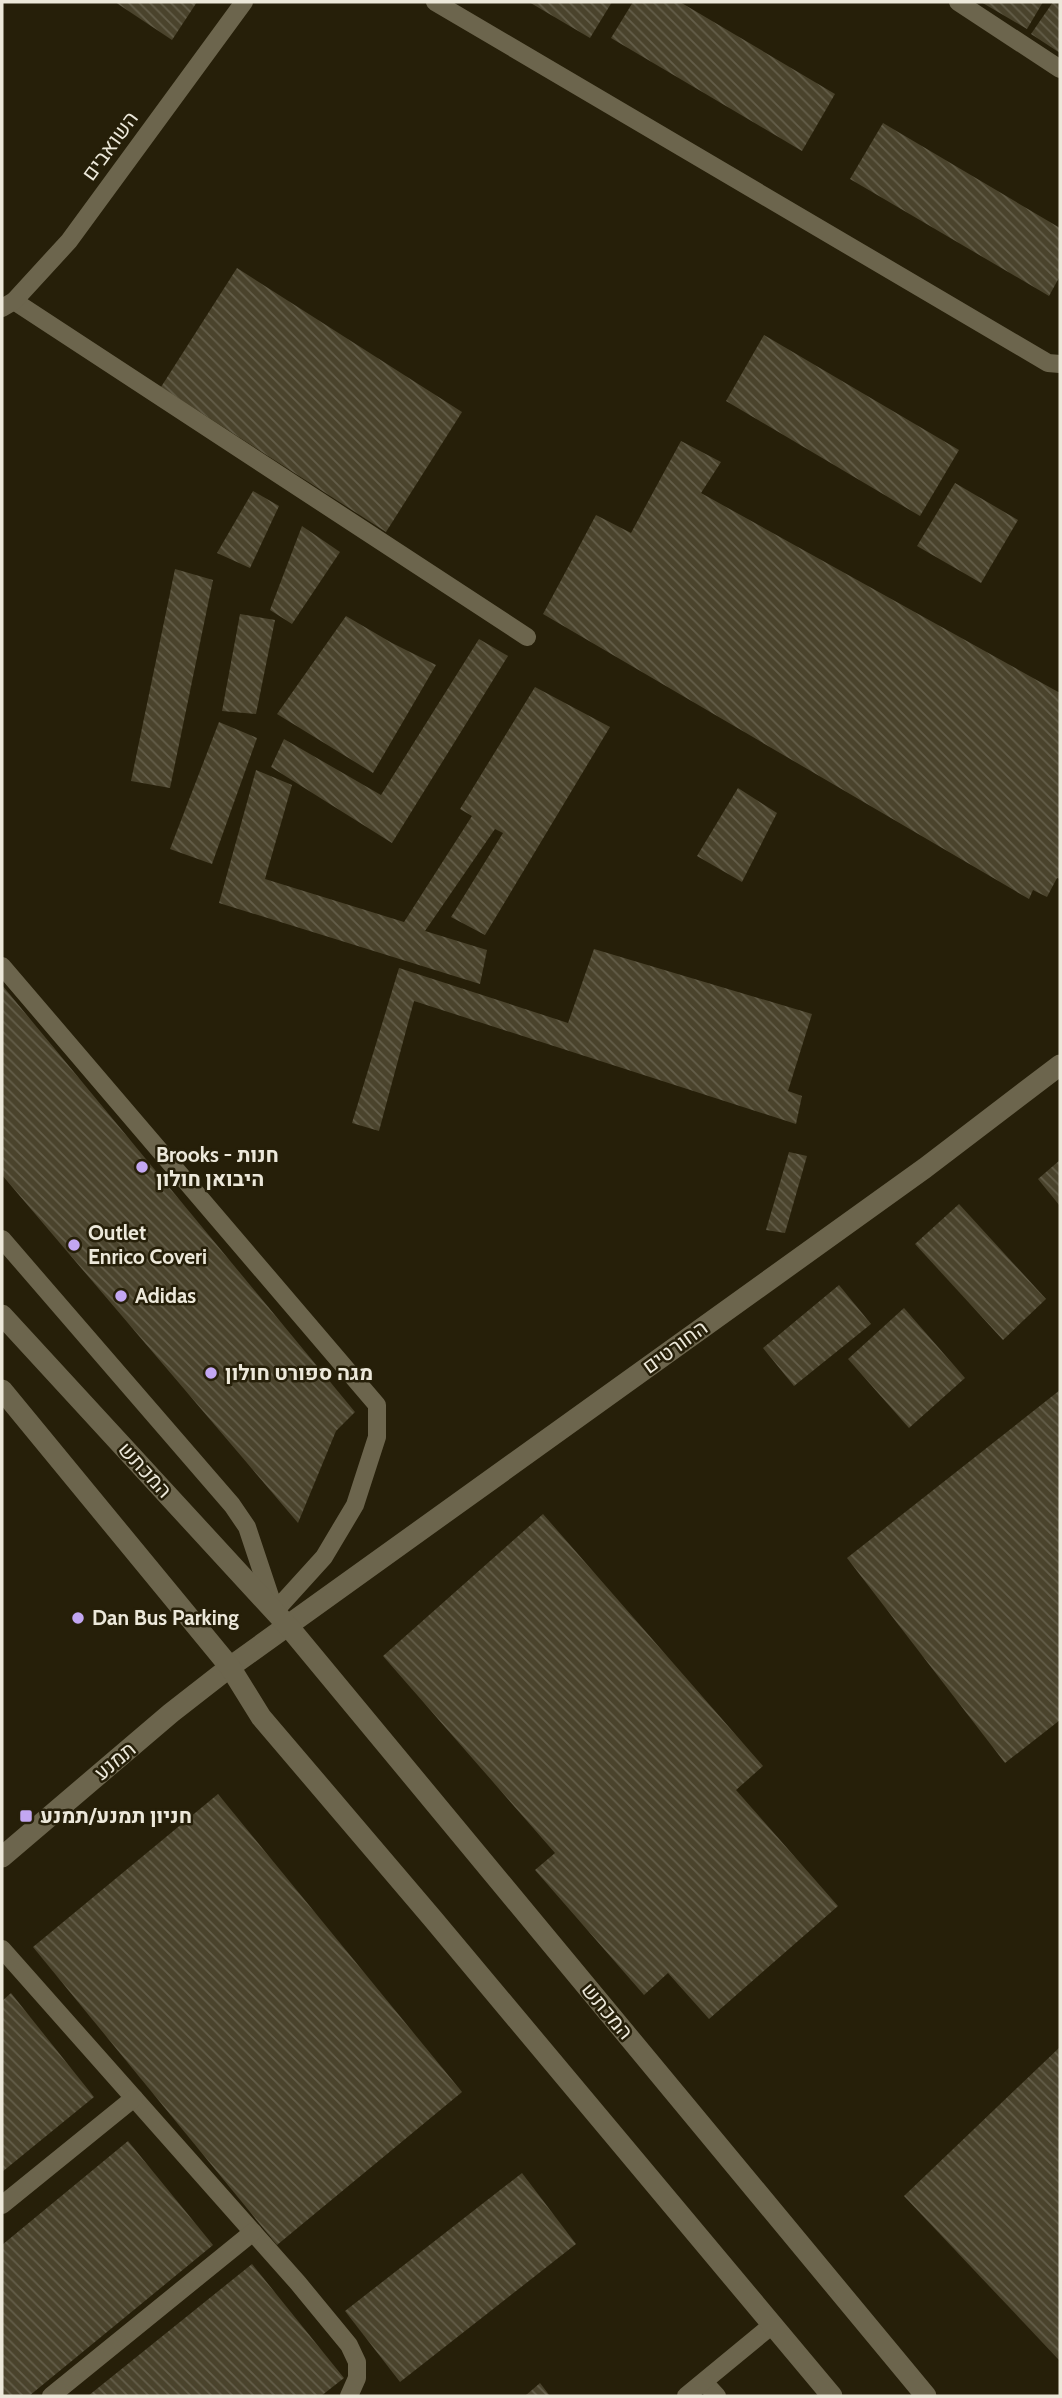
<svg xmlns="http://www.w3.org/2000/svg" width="1062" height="2398" font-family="Cabin,Heebo,sans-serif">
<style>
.building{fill:url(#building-back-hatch)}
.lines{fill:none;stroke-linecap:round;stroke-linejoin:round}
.lane{stroke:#6c654d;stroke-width:18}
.street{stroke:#6c654d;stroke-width:21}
.secondary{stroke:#6c654d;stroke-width:21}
.poi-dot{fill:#c3a7f2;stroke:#261f09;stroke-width:2.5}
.labels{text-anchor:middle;stroke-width:5;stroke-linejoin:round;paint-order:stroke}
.street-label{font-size:21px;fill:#ece8da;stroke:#261f09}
.poi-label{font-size:21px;font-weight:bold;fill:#ece8da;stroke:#261f09;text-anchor:start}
</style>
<defs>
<pattern id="building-back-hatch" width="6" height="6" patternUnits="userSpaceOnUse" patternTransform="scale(1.75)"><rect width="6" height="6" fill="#4a432c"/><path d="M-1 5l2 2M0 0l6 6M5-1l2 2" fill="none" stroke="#645e4a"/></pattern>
</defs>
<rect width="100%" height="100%" fill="#261f09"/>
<!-- building -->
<g class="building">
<path d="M115,2h82l-25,38z"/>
<path d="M529,2h83l-22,36z"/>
<path d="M633,2h47l155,92 -33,57 -191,-113z"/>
<path d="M981,2h62l-16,27z"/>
<path d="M1053,2h7v51l-29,-19z"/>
<path d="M883,123l177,105v48l-11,20 -199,-117z"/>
<path d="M237,268l225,144 -76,120 -225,-145z"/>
<path d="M764,335l195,115 -39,66 -194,-115z"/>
<path d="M681,441l40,21 -20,31 359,200v186l-3,-1 -10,19 -14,-7 -4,9 -486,-285 53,-99 35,18z"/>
<path d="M955,483l63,37 -37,63 -64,-37z"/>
<path d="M253,491l26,15 -29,62 -33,-15z"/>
<path d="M302,526l38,26 -48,72 -22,-14z"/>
<path d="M175,569l38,11 -43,208 -39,-7z"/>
<path d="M240,614l35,6 -19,94 -34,-3z"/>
<path d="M346,616l46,27 44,22 -63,108 -96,-59z"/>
<path d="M479,639l29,17 -116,187 -121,-76 13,-28 97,56z"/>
<path d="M535,687l75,40 -125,208 -34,-18 52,-84 -8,-4 -70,102 62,19 -7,34 -261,-81 37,-133 36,15 -27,94 139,43 68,-106 -12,-7z"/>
<path d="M219,722l38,16 -45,126 -42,-15z"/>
<path d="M738,788l39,25 -35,69 -45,-26z"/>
<path d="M594,949l218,65 -24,77 14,5 -6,28 -382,-123 -35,130 -27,-8 47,-155 169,55z"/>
<path d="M2,985l353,427 -19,19 -38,92 -296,-348z"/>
<path d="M789,1152l18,4 -22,77 -19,-3z"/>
<path d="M1060,1160v46l-22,-27z"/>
<path d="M959,1204l87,95 -43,41 -88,-96z"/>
<path d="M839,1285l32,39 -77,62 -31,-38z"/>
<path d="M904,1308l61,70 -56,50 -61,-69z"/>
<path d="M1060,1390v330l-55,43 -158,-205z"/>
<path d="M543,1514l220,252 -27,24 102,116 -129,113 -41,-46 -24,22 -109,-125 20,-17 -172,-197z"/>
<path d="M218,1794l244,298 -185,153 -244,-298z"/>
<path d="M11,1993l83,104 -92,75v-171z"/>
<path d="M1060,2047v314l-156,-165z"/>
<path d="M128,2141l85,104 -184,151h-27v-151z"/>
<path d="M522,2173l54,71 -176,138 -55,-71z"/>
<path d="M252,2264l92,114 -23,18h-233z"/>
<path d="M540,2383l10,13h-25z"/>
</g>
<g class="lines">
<!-- lane -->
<g class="lane">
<path d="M435,2l613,361 12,1"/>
<path d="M958,2l102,67"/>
<path d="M14,301l513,336"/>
<path d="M2,308l12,-7 55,-60 175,-239"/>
<path d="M2,966l375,439v32l-22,68 -31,52 -49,54 -28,-84 -15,-22 -230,-266"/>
<path d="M2,1949l296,334 51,62 8,17v16l-8,18"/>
<path d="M2,2205l132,-107"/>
<path d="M704,2382l13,14"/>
<path d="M51,2396l202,-164"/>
<path d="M686,2396l85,-70"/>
</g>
<!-- street -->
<path class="street" d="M2,1857l169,-144 59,-46 695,-499 135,-103"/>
<!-- secondary -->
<g class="secondary">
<path d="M2,1315l286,311 638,770"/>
<path d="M2,1390l228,277 31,50 172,202 399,477"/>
</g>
</g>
<!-- markers -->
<g class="poi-dot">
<circle cx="142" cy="1167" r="7"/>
<circle cx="74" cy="1245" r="7"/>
<circle cx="121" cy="1296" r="7"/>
<circle cx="211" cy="1373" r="7"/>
<circle cx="78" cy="1618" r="7"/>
<rect x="19" y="1809" width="14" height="14" rx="3.5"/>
</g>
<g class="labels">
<!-- street labels -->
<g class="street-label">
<text transform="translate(110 146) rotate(-54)" y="7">השואבים</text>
<text transform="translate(675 1347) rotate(-36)" y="7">החורטים</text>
<text transform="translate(145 1470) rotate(47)" y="7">המכתש</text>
<text transform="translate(115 1761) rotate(-40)" y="7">תמנע</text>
<text transform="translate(607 2011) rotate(50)" y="7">המכתש</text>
</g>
<!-- poi labels -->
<g class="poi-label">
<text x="156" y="1162">Brooks - חנות<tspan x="156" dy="24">היבואן חולון</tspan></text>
<text x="88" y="1240">Outlet<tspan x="88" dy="24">Enrico Coveri</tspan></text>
<text x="135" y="1303">Adidas</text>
<text x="225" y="1380">מגה ספורט חולון</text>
<text x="92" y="1625">Dan Bus Parking</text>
<text x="40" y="1823">חניון תמנע/תמנע</text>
</g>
</g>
<!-- border -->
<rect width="1062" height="2398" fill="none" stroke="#ece8da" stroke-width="7"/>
</svg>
